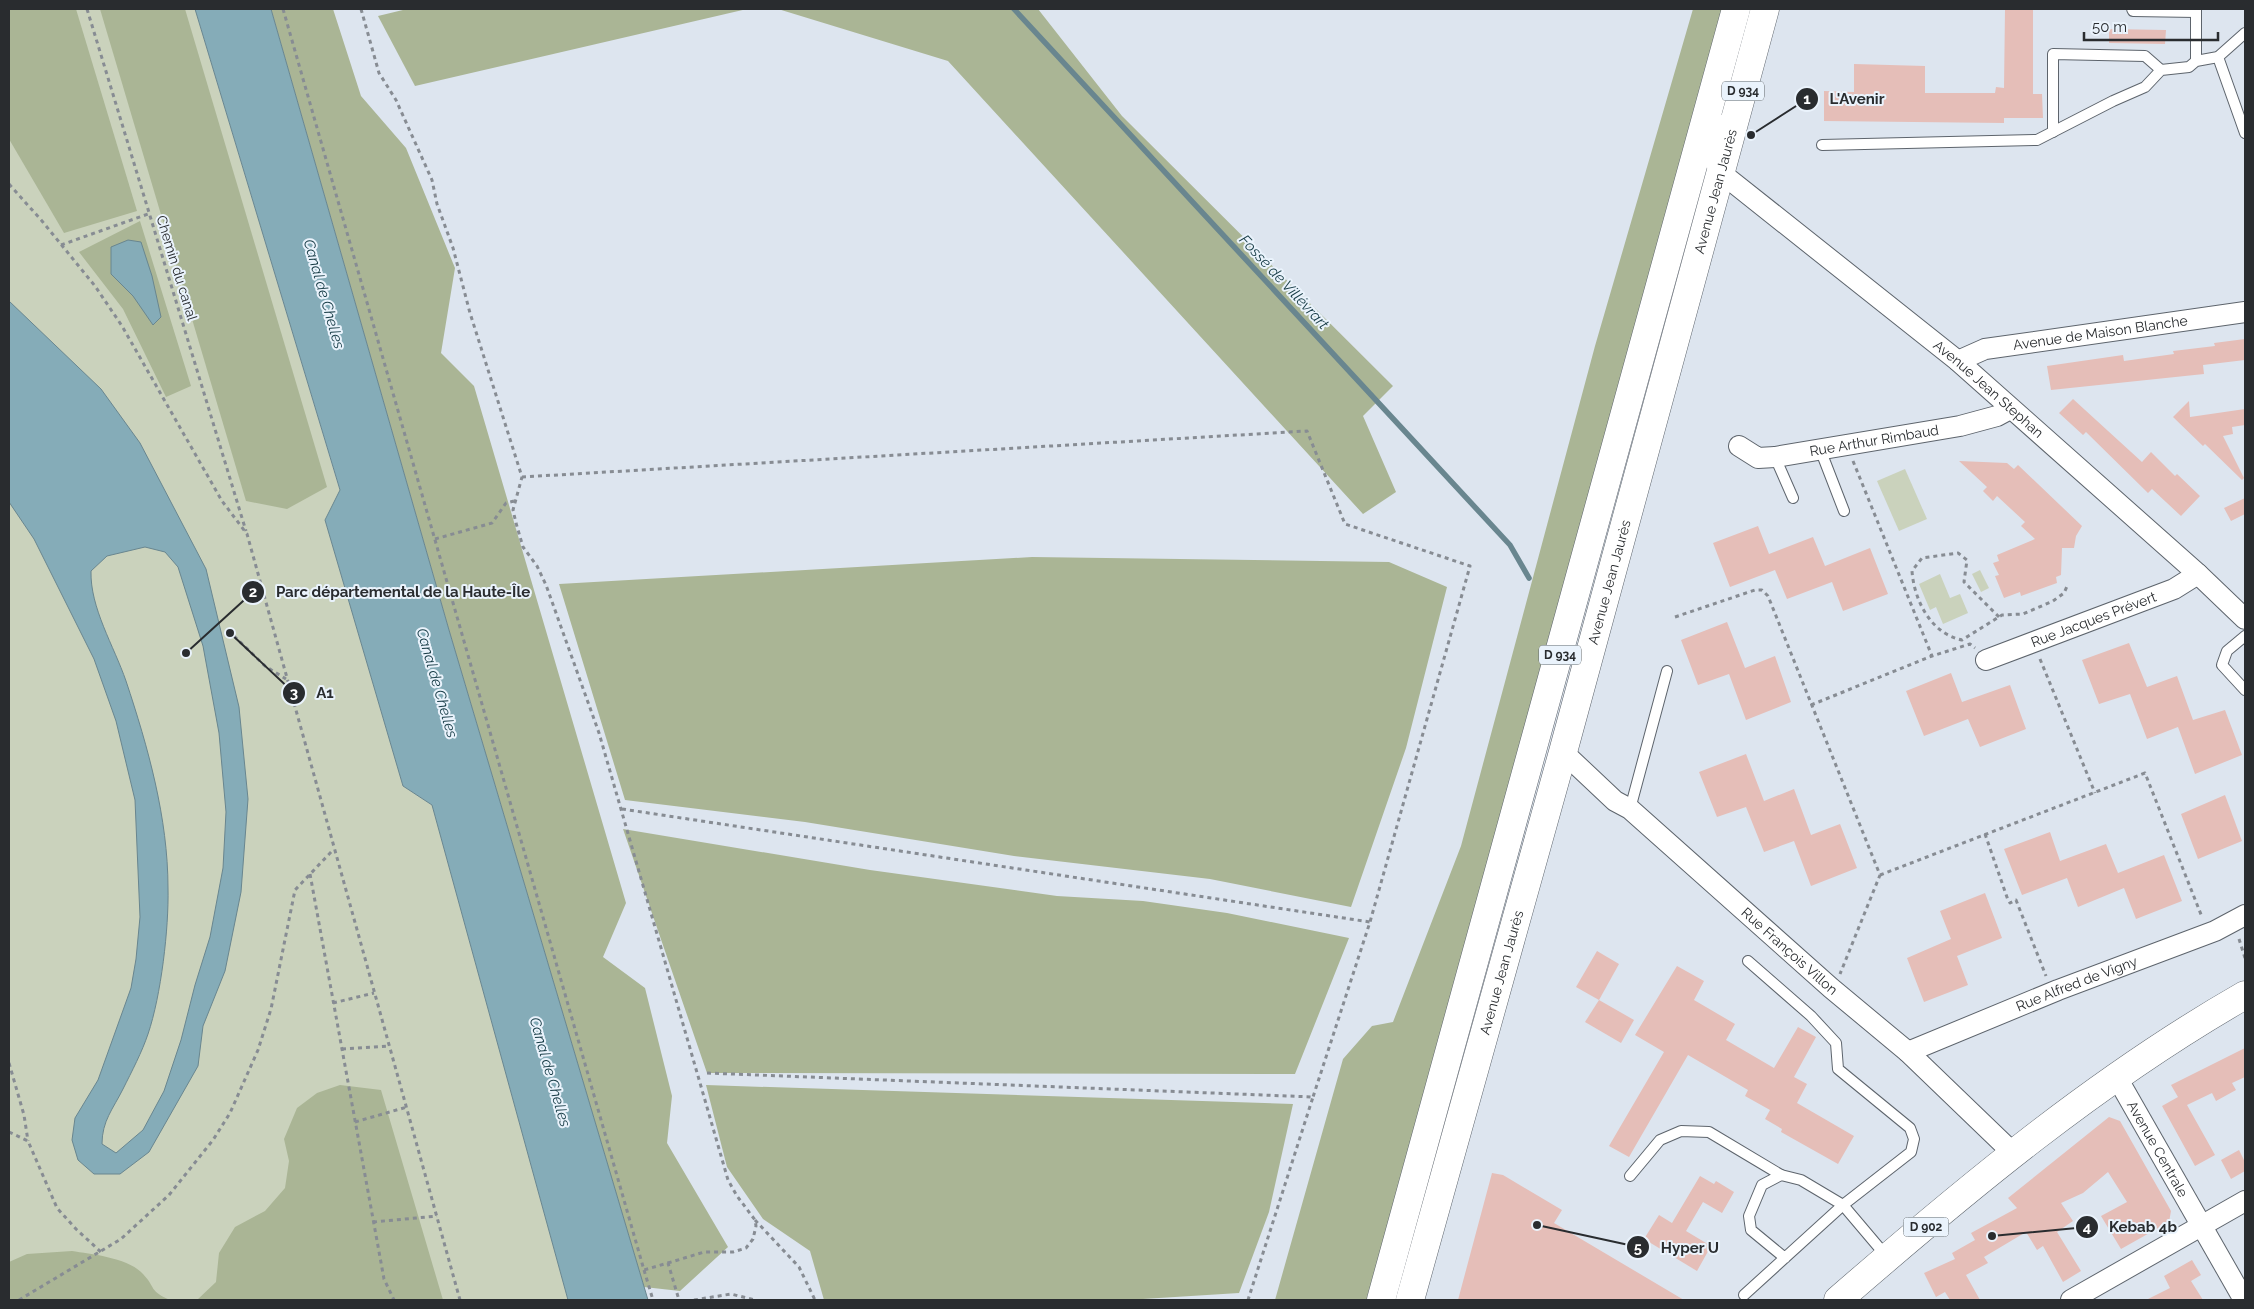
<svg xmlns="http://www.w3.org/2000/svg" width="2254" height="1309" font-family="Raleway,sans-serif">
<style>
.green{fill:#cad2bc}
.forest{fill:#aab595}
.water{fill:#85acb8;stroke:#69868f;fill-rule:evenodd}
.lines{fill:none;stroke-linecap:round;stroke-linejoin:round}
.stream{stroke:#69868f;stroke-width:5.5}
.building{fill:#e5beb8}
.service-casing{stroke:#5d646c;stroke-width:12}
.minor-casing{stroke:#5d646c;stroke-width:22}
.primary-casing{stroke:#5d646c;stroke-width:29}
.path{stroke:#878c93;stroke-width:3;stroke-dasharray:4 4;stroke-linecap:butt}
.service{stroke:#fff;stroke-width:10}
.minor{stroke:#fff;stroke-width:20}
.primary{stroke:#fff;stroke-width:28}
.labels{text-anchor:middle;stroke-width:4;stroke-linejoin:round;paint-order:stroke}
.shield{fill:#eaf3fc;stroke:#63686c;stroke-width:1}
.shield-label{font-size:12px;font-weight:bold;fill:#292c2f}
.street-label{font-size:14px;fill:#292c2f;stroke:#eaf3fc}
.water-label{font-size:15px;font-style:italic;fill:#153a44;stroke:#eaf3fc}
.leader{fill:none;stroke:#292c2f;stroke-width:2}
.callout-dot{fill:#292c2f;stroke:#eaf3fc;stroke-width:2}
.mark-label{font-size:15px;text-anchor:middle;font-weight:bold;fill:#fff}
.callout-label{font-size:15px;text-anchor:middle;font-weight:bold;fill:#292c2f;stroke:#eaf3fc;stroke-width:4;stroke-linejoin:round;paint-order:stroke}
</style>
<rect width="100%" height="100%" fill="#dde5ef"/>
<!-- green -->
<g class="green">
<path d="M9,9h186l145,482 -15,29 78,266 29,19 136,495h-559z"/>
<path d="M1905,469l22,50 -28,12 -22,-50z"/>
<path d="M1980,570l9,18 -8,4 -9,-18z"/>
<path d="M1940,574l10,24 10,-4 8,19 -25,11 -7,-17 -6,3 -11,-26z"/>
</g>
<!-- forest -->
<g class="forest">
<path d="M9,9h67l61,202 -73,22 -55,-94z"/>
<path d="M100,9h85l142,478 -40,22 -41,-8z"/>
<path d="M271,9h62l28,87 45,52 49,120 -14,85 33,33 152,517 -23,54 42,31 27,108 -5,47 61,104 -48,44 -36,-4 -195,-657z"/>
<path d="M407,9h340l-332,77 -37,-70z"/>
<path d="M778,9h260l84,107 271,270 -30,30 33,76 -33,22 -415,-453z"/>
<path d="M1693,9h36l-358,1291h-96l68,-241 29,-33 21,-4 68,-176 134,-500z"/>
<path d="M140,221l51,165 -25,11 -43,-88 -44,-57z"/>
<path d="M1032,557l357,5 58,25 -41,161 -55,159 -141,-28 -196,-23 -209,-34 -180,-22 -66,-216z"/>
<path d="M623,829l247,41 187,26 86,5 84,12 122,25 -54,136 -588,-1z"/>
<path d="M340,1085l41,5 62,210h-246l19,-18 3,-29 16,-26 30,-16 20,-23 4,-27 -5,-22 13,-31 20,-15z"/>
<path d="M706,1085l587,19 -24,108 -30,81 -112,7h-303l-14,-49 -47,-32 -36,-52z"/>
<path d="M72,1251c19,3 57,7 71,23 14,15 5,16 27,26h-161v-38l18,-8z"/>
</g>
<!-- water -->
<g class="water">
<path d="M195,9h76l178,621 199,670h-80l-136,-495 -29,-19 -78,-266 15,-30z"/>
<path d="M128,240l13,2 11,34 9,41 -8,8 -20,-29 -22,-22v-27z"/>
<path d="M9,301l92,88 39,54 66,126 33,138 9,92 -7,93 -16,79 -22,55 -5,40 -49,86 -29,22h-26l-16,-14 -6,-20 3,-22 23,-38 33,-92 5,-29 4,-42 -5,-117 -19,-79 -22,-62 -60,-120 -25,-37zM145,547l20,5 13,15 25,79 16,87 7,79 -3,56 -13,69 -15,48 -14,55 -17,51 -21,39 -27,23 -14,-9c0,-23 11,-35 21,-55 9,-18 19,-37 25,-55 13,-38 21,-106 20,-146 0,-70 -20,-141 -42,-207 -12,-35 -36,-73 -35,-110l16,-15z"/>
</g>
<g class="lines">
<!-- stream -->
<path class="stream" d="M1014,9l496,536 19,33"/>
</g>
<!-- building -->
<g class="building">
<path d="M2005,9h28v85h9l1,24h-39v5l-180,-2v-30l30,1v-28l71,2v27h70l1,-6 8,1z"/>
<path d="M2109,29l57,1 -1,14 -56,-1z"/>
<path d="M2245,339v21l-42,5 1,9 -153,16 -4,-24 76,-11 1,6 50,-7 -1,-3 42,-5 -1,-3z"/>
<path d="M2073,399l69,63 9,-10 24,24 2,-2 23,22 -19,20 -29,-27 -4,4 -62,-61 -3,3 -24,-22z"/>
<path d="M2189,401l1,16 55,-8v16l-13,2 1,7 -10,2 21,42 -2,2 -37,-36 -2,2 -30,-29z"/>
<path d="M1959,461l48,2 7,6 4,-4 64,61 -6,10 -2,12h-12l-1,27 -5,2 1,6 -36,13 -1,-4 -16,6 -9,-22 4,-1 -6,-12 6,-2 -2,-6 38,-16 -14,-13 4,-4 -28,-26 -4,5 -10,-10 4,-4z"/>
<path d="M2245,498v16l-14,7 -7,-13z"/>
<path d="M1758,526l11,28 44,-17 12,29 45,-18 18,46 -45,17 -11,-29 -45,17 -12,-29 -45,17 -17,-44z"/>
<path d="M1727,622l18,46 30,-12 16,46 -45,18 -17,-46 -31,11 -17,-45z"/>
<path d="M2129,643l18,44 30,-11 16,44 32,-10 17,45 -47,19 -17,-47 -31,12 -17,-45 -31,10 -17,-44z"/>
<path d="M1951,673l11,29 48,-17 16,44 -46,18 -12,-28 -44,17 -18,-45z"/>
<path d="M1746,754l18,47 30,-12 17,46 29,-11 17,44 -46,18 -17,-45 -30,11 -18,-45 -29,10 -18,-45z"/>
<path d="M2225,795l17,46 -44,18 -17,-45z"/>
<path d="M2050,832l10,29 46,-17 12,29 46,-18 18,46 -46,18 -12,-31 -46,19 -11,-29 -45,17 -18,-46z"/>
<path d="M1985,893l17,45 -45,18 11,29 -44,17 -17,-44 44,-19 -11,-28z"/>
<path d="M1597,951l22,13 -20,36 -23,-13z"/>
<path d="M1677,966l27,15 -10,19 41,24 -9,16 48,28 24,-41 18,10 -22,40 13,7 -10,19 57,33 -16,28 -57,-32 1,-3 -17,-10 5,-9 -25,-14 3,-6 -60,-35 -59,102 -20,-11 55,-94 -29,-17z"/>
<path d="M1599,1000l35,20 -13,23 -36,-21z"/>
<path d="M2245,1048v29l-13,6 4,7 -20,11 -4,-8 -25,12 28,50 -20,11 -33,-60 16,-9 -7,-12z"/>
<path d="M2109,1117l11,4 51,90 -2,11 -48,27 -20,-33 26,-14 -19,-30 -25,21 -22,10 12,18 -16,11 24,39 -18,11 -20,-36 -6,4 -11,-18 -42,25 4,6 -22,12 14,25h-30l-5,-8 -9,5 -12,-24 31,-14 -3,-6 23,-13 -4,-7 46,-25 -9,-10z"/>
<path d="M2239,1150l6,12v9l-14,8 -10,-19z"/>
<path d="M1492,1173l11,2 59,35 -8,13 130,77h-226z"/>
<path d="M1700,1176l14,8 2,-3 18,11 -12,21 -19,-11 -17,29 25,15 -14,25 -53,-32 15,-24 13,8z"/>
<path d="M2192,1260l9,15 -10,6 12,19h-57l24,-12 -6,-12z"/>
</g>
<g class="lines">
<!-- service casing -->
<g class="service-casing">
<g id="service">
<path d="M2132,9l1,2 63,1"/>
<path d="M2218,57l27,76"/>
<path d="M2196,61v-52"/>
<path d="M2053,132v-78l92,2 16,14"/>
<path d="M1822,145l215,-5 76,-39 32,-14 16,-17 28,-3 7,-6 22,-4 27,-24"/>
<path d="M1820,449l24,62"/>
<path d="M1775,457l18,41"/>
<path d="M2245,636l-18,15 -5,14 23,25"/>
<path d="M1630,809l37,-138"/>
<path d="M1748,961l63,55 25,27 2,26 72,59 4,11 -3,13 -68,53 44,52"/>
<path d="M1630,1176l30,-36 21,-9 28,1 72,43"/>
<path d="M1744,1295l99,-90 -42,-25 -20,-5 -19,10 -13,31 2,14 34,28"/>
</g>
</g>
<!-- minor casing -->
<g class="minor-casing">
<g id="minor">
<path id="s1" d="M1718,124l-7,28 9,20 238,189 240,213 47,45"/>
<path id="s2" d="M1958,361l27,-12 260,-37"/>
<path id="s3" d="M1739,446l19,12 17,-1 185,-31 37,-10 13,-7"/>
<path id="s4" d="M1986,660l188,-71 24,-15"/>
<path id="s5" d="M1563,752l52,49 15,8 201,179 77,64 106,102"/>
<path id="s6" d="M1908,1052l150,-62 157,-59 30,-16"/>
<path id="s7" d="M2116,1076l128,224"/>
<path d="M2071,1300l174,-99"/>
</g>
</g>
<!-- primary casing -->
<g class="primary-casing">
<g id="primary">
<path d="M1381,1300l355,-1291"/>
<path id="s8" d="M1410,1300l153,-548 202,-743"/>
<path d="M1838,1300c128,-111 260,-221 407,-305"/>
</g>
</g>
<!-- path -->
<g class="path">
<path d="M87,9l159,522"/>
<path d="M283,9l361,1261 24,-7 11,37"/>
<path d="M361,9l18,64 17,27 36,80 5,24 16,44 17,65 52,164 -9,33 3,13 7,24 14,19 9,19 53,148 129,447 9,16 18,24 1,6 -3,13 -7,9 -13,4h-29l-36,11"/>
<path d="M9,184l33,37 53,65 27,40 100,175 25,33 213,766"/>
<path d="M61,245l87,-31"/>
<path d="M1853,461l79,195"/>
<path d="M522,477l785,-46 38,93 125,42 -100,356"/>
<path d="M435,539l57,-16 14,-20 8,-2"/>
<path d="M1675,617l80,-27h7l6,6 112,279 -40,99"/>
<path d="M1999,617l-35,-35 3,-22 -9,-7 -36,5 -10,13c2,29 19,63 50,69l40,-25 21,-1 30,-13 11,-8 4,-9"/>
<path d="M234,636l31,30 21,13"/>
<path d="M2040,659l55,134"/>
<path d="M1811,705l121,-49 38,-12 5,4"/>
<path d="M622,809l748,113 -57,175"/>
<path d="M1985,834l23,66 2,3 6,-3 30,76"/>
<path d="M310,874l74,405 10,21"/>
<path d="M1880,875l265,-102 57,144"/>
<path d="M2239,939l6,19"/>
<path d="M333,1003l41,-10"/>
<path d="M342,1049l48,-3"/>
<path d="M9,1063l15,52 4,26"/>
<path d="M707,1073l606,24 -65,203"/>
<path d="M355,1122l52,-15"/>
<path d="M9,1132l19,9 29,67 19,21 25,23"/>
<path d="M755,1220l44,47 16,33"/>
<path d="M373,1222l64,-6"/>
<path d="M644,1270l9,30"/>
<path d="M19,1300l102,-61 48,-44 44,-55 17,-27 28,-63 13,-41 24,-119 38,-40"/>
<path d="M694,1300l37,-6 24,6"/>
</g>
<!-- service -->
<use href="#service" class="service"/>
<!-- minor -->
<use href="#minor" class="minor"/>
<!-- primary -->
<use href="#primary" class="primary"/>
</g>
<g class="labels">
<!-- shield labels -->
<g class="shield">
<rect x="1722" y="81.5" width="42" height="19" rx="4"/>
<rect x="1539" y="645.5" width="42" height="19" rx="4"/>
<rect x="1903.5" y="1217.5" width="45" height="19" rx="4"/>
</g>
<g class="shield-label">
<text x="1743" y="95">D 934</text>
<text x="1560" y="659">D 934</text>
<text x="1926" y="1231">D 902</text>
</g>
<!-- street labels -->
<g class="street-label">
<text dy="5" stroke="none"><textPath href="#s8" startOffset="1150">Avenue Jean Jaurès</textPath></text>
<text transform="translate(177 268) rotate(73)" y="5">Chemin du canal</text>
<text dy="5" stroke="none"><textPath href="#s2" startOffset="146">Avenue de Maison Blanche</textPath></text>
<text dy="5" stroke="none"><textPath href="#s1" startOffset="396">Avenue Jean Stephan</textPath></text>
<text dy="5" stroke="none"><textPath href="#s3" startOffset="140">Rue Arthur Rimbaud</textPath></text>
<text dy="5" stroke="none"><textPath href="#s8" startOffset="745">Avenue Jean Jaurès</textPath></text>
<text dy="5" stroke="none"><textPath href="#s4" startOffset="115">Rue Jacques Prévert</textPath></text>
<text dy="5" stroke="none"><textPath href="#s5" startOffset="302">Rue François Villon</textPath></text>
<text dy="5" stroke="none"><textPath href="#s8" startOffset="340">Avenue Jean Jaurès</textPath></text>
<text dy="5" stroke="none"><textPath href="#s6" startOffset="182">Rue Alfred de Vigny</textPath></text>
<text dy="5" stroke="none"><textPath href="#s7" startOffset="84">Avenue Centrale</textPath></text>
</g>
<!-- water labels -->
<g class="water-label">
<text transform="translate(1284 282) rotate(47)" y="5">Fossé de Villévrart</text>
<text transform="translate(324 294) rotate(74)" y="5">Canal de Chelles</text>
<text transform="translate(437 683) rotate(74)" y="5">Canal de Chelles</text>
<text transform="translate(550 1072) rotate(74)" y="5">Canal de Chelles</text>
</g>
</g>
<!-- callouts -->
<path class="leader" d="M1751 135L1807 99M186 653L253 592M230 633L294 693M1992 1236L2087 1227M1537 1225L1638 1247"/>
<g class="callout-dot">
<circle cx="1751" cy="135" r="5"/>
<circle cx="186" cy="653" r="5"/>
<circle cx="230" cy="633" r="5"/>
<circle cx="1992" cy="1236" r="5"/>
<circle cx="1537" cy="1225" r="5"/>
<circle cx="1807" cy="99" r="12"/>
<circle cx="253" cy="592" r="12"/>
<circle cx="294" cy="693" r="12"/>
<circle cx="2087" cy="1227" r="12"/>
<circle cx="1638" cy="1247" r="12"/>
</g>
<g class="mark-label">
<text x="1807" y="104">1</text>
<text x="253" y="597">2</text>
<text x="294" y="698">3</text>
<text x="2087" y="1232">4</text>
<text x="1638" y="1253">5</text>
</g>
<g class="callout-label">
<text x="1857" y="104">L'Avenir</text>
<text x="403" y="597">Parc départemental de la Haute-Île</text>
<text x="325" y="698">A1</text>
<text x="2143" y="1232">Kebab 4b</text>
<text x="1690" y="1253">Hyper U</text>
</g>
<!-- border -->
<rect width="2254" height="1309" fill="none" stroke="#292c2f" stroke-width="20"/>
<!-- scale -->
<path d="M2084 32v8h134v-8" fill="none" stroke="#292c2f" stroke-width="2.5"/>
<text x="2092" y="32" font-size="15" fill="#292c2f" stroke="#eaf3fc" stroke-width="4" paint-order="stroke">50 m</text>
</svg>
